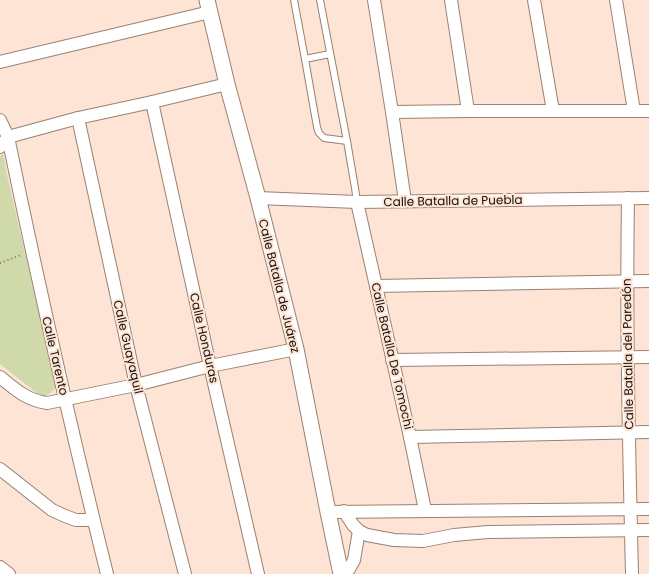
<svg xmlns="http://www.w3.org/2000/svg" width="649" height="574" font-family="Poppins,sans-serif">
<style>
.green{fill:#d0d9aa}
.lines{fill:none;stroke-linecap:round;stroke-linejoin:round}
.service-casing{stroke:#998173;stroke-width:8}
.minor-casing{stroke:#998173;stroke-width:14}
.tertiary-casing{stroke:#998173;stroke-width:17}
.path{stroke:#847368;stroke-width:2;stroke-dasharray:1 3;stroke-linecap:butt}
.service{stroke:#fff;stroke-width:6}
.minor{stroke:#fff;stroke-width:12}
.tertiary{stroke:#fff;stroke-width:15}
.labels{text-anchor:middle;stroke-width:4;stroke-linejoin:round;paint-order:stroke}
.street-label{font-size:12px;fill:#170e09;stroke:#fee4d4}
</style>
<rect width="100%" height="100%" fill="#fee4d4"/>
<!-- green -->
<path class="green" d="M3,153l4,22 49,213 -6,5 -6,3 -7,-3 -37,-29v-207z"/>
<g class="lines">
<!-- service casing -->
<g class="service-casing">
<g id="service">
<path d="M294,0l11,59 12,68 2,6 5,5 23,3 8,47 2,14"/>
<path d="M320,0l27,141"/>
<path d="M305,59l25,-5"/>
</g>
</g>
<!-- minor casing -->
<g class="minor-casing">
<g id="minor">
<path d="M374,0l18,112 13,89"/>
<path d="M451,0l17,111"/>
<path d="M534,0l19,111"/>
<path d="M616,0l18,111"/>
<path d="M0,62l210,-50"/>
<path d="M152,102l58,264 48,208"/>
<path d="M392,112l76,-1h181"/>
<path d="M78,118l58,267 49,189"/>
<path d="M0,120l8,17c30,146 63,292 99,437"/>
<path d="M0,147l8,-10 70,-19 74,-16 75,-18"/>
<path d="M258,198l99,4 292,-4"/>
<path d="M628,198c-2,126 1,251 4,376"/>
<path d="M357,202l53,235 15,73"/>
<path d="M376,286l273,-5"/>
<path d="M392,360l257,-3"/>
<path d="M0,377c15,12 26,23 47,26l89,-18 74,-19 86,-17"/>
<path d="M410,437l239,-5"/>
<path d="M0,469l52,41 13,6 11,4h17"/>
<path d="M344,511l9,14 6,6 8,4 27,5 29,1 31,-6 34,-3 161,-2"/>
<path d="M328,512l321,-3"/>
<path d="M0,567l9,7"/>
<path d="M340,574l9,-5 5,-9 5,-29"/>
</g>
</g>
<!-- tertiary casing -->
<g class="tertiary-casing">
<path id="tertiary" d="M207,0l20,84 31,114 38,151 32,163 13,62"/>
</g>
<!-- path -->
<path class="path" d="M0,263l21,-8"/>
<!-- service -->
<use href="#service" class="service"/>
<!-- minor -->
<use href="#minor" class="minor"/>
<!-- tertiary -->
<use href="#tertiary" class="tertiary"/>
</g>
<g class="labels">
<!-- street labels -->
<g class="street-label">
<text transform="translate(453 201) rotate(-1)" y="4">Calle Batalla de Puebla</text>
<text transform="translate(279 286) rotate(76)" y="4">Calle Batalla de Juárez</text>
<text transform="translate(204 338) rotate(77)" y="4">Calle Honduras</text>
<text transform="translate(128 347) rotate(77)" y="4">Calle Guayaquil</text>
<text transform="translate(628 354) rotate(-91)" y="4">Calle Batalla del Paredón</text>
<text transform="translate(55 356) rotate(77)" y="4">Calle Tarento</text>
<text transform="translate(392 356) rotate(77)" y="4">Calle Batalla De Tomochi</text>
</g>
</g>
</svg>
